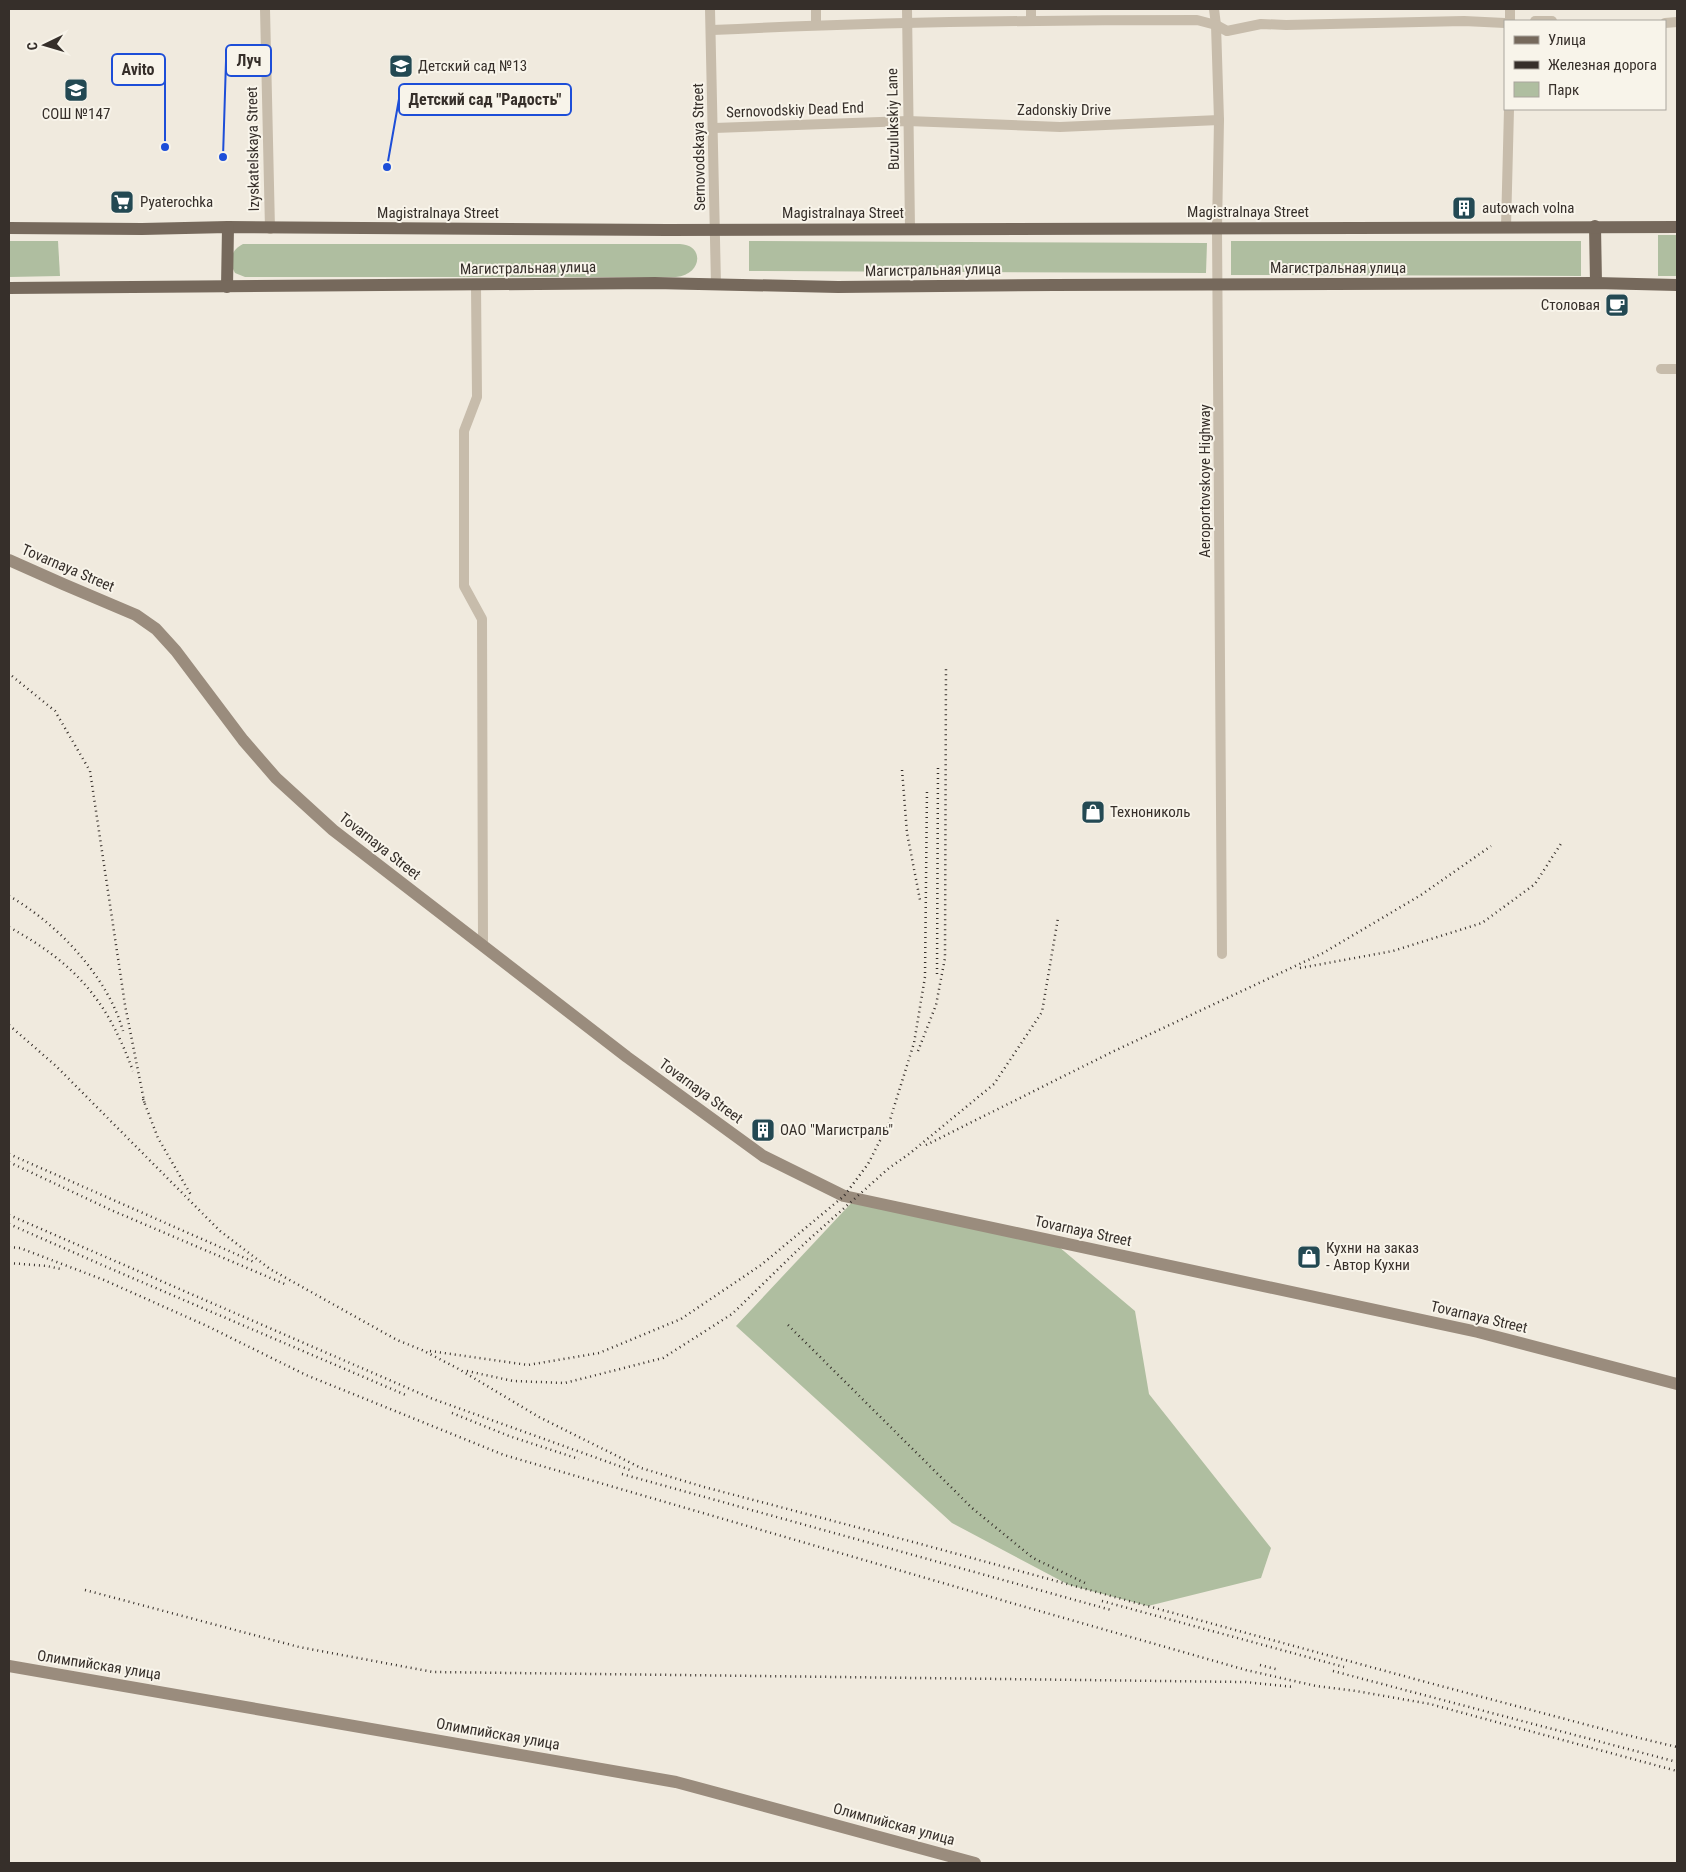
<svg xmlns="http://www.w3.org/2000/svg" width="1686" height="1872" font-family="'Roboto Condensed',sans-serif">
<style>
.green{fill:#afbea0}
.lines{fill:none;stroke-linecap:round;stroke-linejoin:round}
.street{stroke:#c7bcab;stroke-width:10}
.secondary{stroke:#9a8c7d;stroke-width:12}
.primary{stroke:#76695c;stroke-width:12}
.rail{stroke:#362f2a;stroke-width:2.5;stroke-dasharray:1 4;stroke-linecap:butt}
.labels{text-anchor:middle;stroke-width:4;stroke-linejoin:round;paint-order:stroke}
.poi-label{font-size:15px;fill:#362f2a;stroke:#f8f4ea;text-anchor:start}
.street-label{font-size:15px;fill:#362f2a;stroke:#f8f4ea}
.leader{fill:none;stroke:#1d4ed8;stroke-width:2}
.callout-dot{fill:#1d4ed8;stroke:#f8f4ea;stroke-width:2}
.callout{fill:#f8f4ea;stroke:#1d4ed8;stroke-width:2}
.callout-label{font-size:16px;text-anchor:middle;font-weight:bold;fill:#362f2a}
</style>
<rect width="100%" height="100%" fill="#f0eade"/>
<!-- green -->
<g class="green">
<rect x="1658" y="235" width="19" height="41"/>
<path d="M9,241h49l2,35 -51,1z"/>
<path d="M749,241l458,2 -1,30 -457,-2z"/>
<path d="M1231,241h350v35l-350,-1z"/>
<path d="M243,244h437c25,1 22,31 -4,33h-431l-10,-4c-7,-12 -4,-23 8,-29z"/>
<path d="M856,1198l196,43 83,70 14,83 122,154 -10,30 -113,28 -79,-21 -117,-62 -216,-197z"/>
</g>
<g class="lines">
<!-- street -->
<g class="street">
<path d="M265,9l5,220"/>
<path d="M710,9l6,276"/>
<path d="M816,9v16"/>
<path d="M907,9l3,220"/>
<path d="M1031,9v11"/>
<path d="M1214,9l2,16 3,95 -2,108 5,726"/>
<path d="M1510,21v-12"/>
<path d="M1535,21h17"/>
<path d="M1665,23l12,-1"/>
<path d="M712,30c162,-8 323,-10 485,-10l19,5 11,6 34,-7 25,1 178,-4 41,2"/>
<path d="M714,128l194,-7 152,6 159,-7"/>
<path d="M1506,227l3,-118"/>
<path d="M476,285l1,112 -13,34v155l18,33 1,327"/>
<path d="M1661,369h16"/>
</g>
<!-- secondary -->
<g class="secondary">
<path d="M9,560l54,24 73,31 20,14 20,22 67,89 33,38 57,52 294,227 136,99 81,40 634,136 199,52"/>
<path d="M9,1666l667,116 299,81"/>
</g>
<!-- primary -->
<g class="primary">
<path d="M1595,226l1,57"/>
<path d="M9,228l133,1 86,-2 439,3 1010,-3"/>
<path d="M227,287l1,-60"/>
<path d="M9,288l646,-5 183,4 216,-2 542,-2 81,2"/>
</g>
<!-- rail -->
<g class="rail">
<path d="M12,676l43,35 35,60 35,234 20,101"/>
<path d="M902,770l5,63 13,67"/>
<path d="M9,896c48,27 99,81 114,135"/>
<path d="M9,927c67,37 98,73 124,144"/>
<path d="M1300,968l93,-17 89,-28 53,-39 27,-42"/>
<path d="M937,974l1,-208"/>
<path d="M9,1025l47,41 164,165 50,38 127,71 25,10 35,18 82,49 102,51 63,19 213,56 505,138 192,51 63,15"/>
<path d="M918,1051l18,-46 9,-47 1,-292"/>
<path d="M143,1099l15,39 33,57"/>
<path d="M926,1145l186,-93 211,-99 98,-58 70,-49"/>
<path d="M9,1154l245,108"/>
<path d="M9,1162l102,48 176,75"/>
<path d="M9,1215l424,184 200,72"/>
<path d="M9,1224l100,44 299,128"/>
<path d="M9,1247l11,1 84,32 103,46 99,49 198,80 511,149 231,66 70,16 40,5 74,13 247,67"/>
<path d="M9,1263l38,3 14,3"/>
<path d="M788,1325l184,183 61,50 54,26"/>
<path d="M430,1351l98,14 71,-12 82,-34 80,-54 83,-69 24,-32 21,-41 25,-80 11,-66 2,-189"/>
<path d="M467,1371l46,10 52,2 98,-25 69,-44 73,-71 84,-75 20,-14 85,-70 48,-72 16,-94"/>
<path d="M452,1413l57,23 70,23"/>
<path d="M622,1474l489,136"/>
<path d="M85,1590l214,57 134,25 812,10 49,5"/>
<path d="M1102,1601l242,66"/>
<path d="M1260,1665l19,5"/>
<path d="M1333,1671l344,91"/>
</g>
</g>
<!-- icons -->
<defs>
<g id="school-square" transform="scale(1.25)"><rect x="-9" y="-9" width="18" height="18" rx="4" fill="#234953" stroke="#f8f4ea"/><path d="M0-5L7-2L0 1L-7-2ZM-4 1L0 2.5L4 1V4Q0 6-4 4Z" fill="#fff"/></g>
<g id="supermarket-square" transform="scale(1.25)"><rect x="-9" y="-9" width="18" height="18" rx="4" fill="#234953" stroke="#f8f4ea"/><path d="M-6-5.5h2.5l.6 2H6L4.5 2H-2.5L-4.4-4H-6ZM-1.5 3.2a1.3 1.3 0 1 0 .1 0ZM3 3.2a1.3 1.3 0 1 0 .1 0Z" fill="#fff"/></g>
<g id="building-square" transform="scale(1.25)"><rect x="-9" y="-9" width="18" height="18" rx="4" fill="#234953" stroke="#f8f4ea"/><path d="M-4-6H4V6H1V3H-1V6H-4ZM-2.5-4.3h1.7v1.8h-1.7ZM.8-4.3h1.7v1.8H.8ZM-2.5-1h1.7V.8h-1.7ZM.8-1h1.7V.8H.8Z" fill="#fff"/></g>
<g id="cafe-square" transform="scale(1.25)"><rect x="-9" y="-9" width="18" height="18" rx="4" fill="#234953" stroke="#f8f4ea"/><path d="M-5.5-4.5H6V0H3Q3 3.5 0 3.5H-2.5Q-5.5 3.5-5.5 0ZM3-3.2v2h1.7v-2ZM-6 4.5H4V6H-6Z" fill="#fff"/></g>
<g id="shop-square" transform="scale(1.25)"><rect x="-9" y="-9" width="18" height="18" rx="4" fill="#234953" stroke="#f8f4ea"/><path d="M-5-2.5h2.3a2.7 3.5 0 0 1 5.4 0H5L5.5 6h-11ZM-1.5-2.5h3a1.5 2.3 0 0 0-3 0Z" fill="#fff"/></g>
</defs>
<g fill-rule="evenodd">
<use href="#school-square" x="401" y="66"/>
<use href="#school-square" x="76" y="90"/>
<use href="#supermarket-square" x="122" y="202"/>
<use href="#building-square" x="1464" y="208"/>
<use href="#cafe-square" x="1617" y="305"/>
<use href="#shop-square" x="1093" y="812"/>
<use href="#building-square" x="763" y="1130"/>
<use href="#shop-square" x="1309" y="1257"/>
</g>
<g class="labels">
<!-- poi labels -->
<g class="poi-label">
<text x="418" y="71">Детский сад №13</text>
<text x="76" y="119" text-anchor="middle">СОШ №147</text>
<text x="140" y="207">Pyaterochka</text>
<text x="1482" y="213">autowach volna</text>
<text x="1600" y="310" text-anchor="end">Столовая</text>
<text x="1110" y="817">Технониколь</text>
<text x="780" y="1135">ОАО "Магистраль"</text>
<text x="1326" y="1253">Кухни на заказ<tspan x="1326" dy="17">- Автор Кухни</tspan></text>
</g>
<!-- street labels -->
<g class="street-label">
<text transform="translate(795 110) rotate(-2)" y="5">Sernovodskiy Dead End</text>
<text x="1064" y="115">Zadonskiy Drive</text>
<text transform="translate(893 119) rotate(-91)" y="5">Buzulukskiy Lane</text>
<text transform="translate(699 147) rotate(-91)" y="5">Sernovodskaya Street</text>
<text transform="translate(253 149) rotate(-91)" y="5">Izyskatelskaya Street</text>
<text x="1248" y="217">Magistralnaya Street</text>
<text x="438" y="218">Magistralnaya Street</text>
<text x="843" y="218">Magistralnaya Street</text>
<text transform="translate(528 268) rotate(-1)" y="5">Магистральная улица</text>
<text x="1338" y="273">Магистральная улица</text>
<text transform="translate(933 270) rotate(-1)" y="5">Магистральная улица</text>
<text transform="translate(1205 481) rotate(-90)" y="5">Aeroportovskoye Highway</text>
<text transform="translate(68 568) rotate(23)" y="5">Tovarnaya Street</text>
<text transform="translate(380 846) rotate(38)" y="5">Tovarnaya Street</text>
<text transform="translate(701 1091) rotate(36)" y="5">Tovarnaya Street</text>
<text transform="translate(1083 1231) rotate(12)" y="5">Tovarnaya Street</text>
<text transform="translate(1479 1317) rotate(13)" y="5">Tovarnaya Street</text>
<text transform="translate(99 1665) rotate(9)" y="5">Олимпийская улица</text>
<text transform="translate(498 1734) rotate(10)" y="5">Олимпийская улица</text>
<text transform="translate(894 1824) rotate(15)" y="5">Олимпийская улица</text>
</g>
</g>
<!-- callouts -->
<path class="leader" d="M223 157L226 61M165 147L165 70M387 167L399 99"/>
<g class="callout-dot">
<circle cx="223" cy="157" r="5"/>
<circle cx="165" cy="147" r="5"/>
<circle cx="387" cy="167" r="5"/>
</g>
<g class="callout">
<rect x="226" y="45" width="45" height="31" rx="5"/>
<rect x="112" y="54" width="53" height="31" rx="5"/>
<rect x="399" y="84" width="172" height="31" rx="5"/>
</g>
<g class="callout-label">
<text x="249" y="66">Луч</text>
<text x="138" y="75">Avito</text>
<text x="485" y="105">Детский сад "Радость"</text>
</g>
<!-- border -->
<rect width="1686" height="1872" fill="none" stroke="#362f2a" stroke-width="20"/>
<!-- legend -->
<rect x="1504" y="20" width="162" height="90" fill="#f8f4ea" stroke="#aaa59d"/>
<rect x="1514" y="36" width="25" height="8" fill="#76695c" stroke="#aaa59d"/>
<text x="1548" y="45" font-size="15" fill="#362f2a">Улица</text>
<rect x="1514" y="61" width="25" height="8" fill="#362f2a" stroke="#aaa59d"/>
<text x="1548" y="70" font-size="15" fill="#362f2a">Железная дорога</text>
<rect x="1514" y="82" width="25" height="15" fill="#afbea0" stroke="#aaa59d"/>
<text x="1548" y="95" font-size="15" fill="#362f2a">Парк</text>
<!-- north arrow -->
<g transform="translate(45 45) rotate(265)" stroke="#f8f4ea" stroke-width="4" paint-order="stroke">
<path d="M0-4L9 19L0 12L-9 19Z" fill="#362f2a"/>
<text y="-8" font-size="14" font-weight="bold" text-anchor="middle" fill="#362f2a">С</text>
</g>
</svg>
